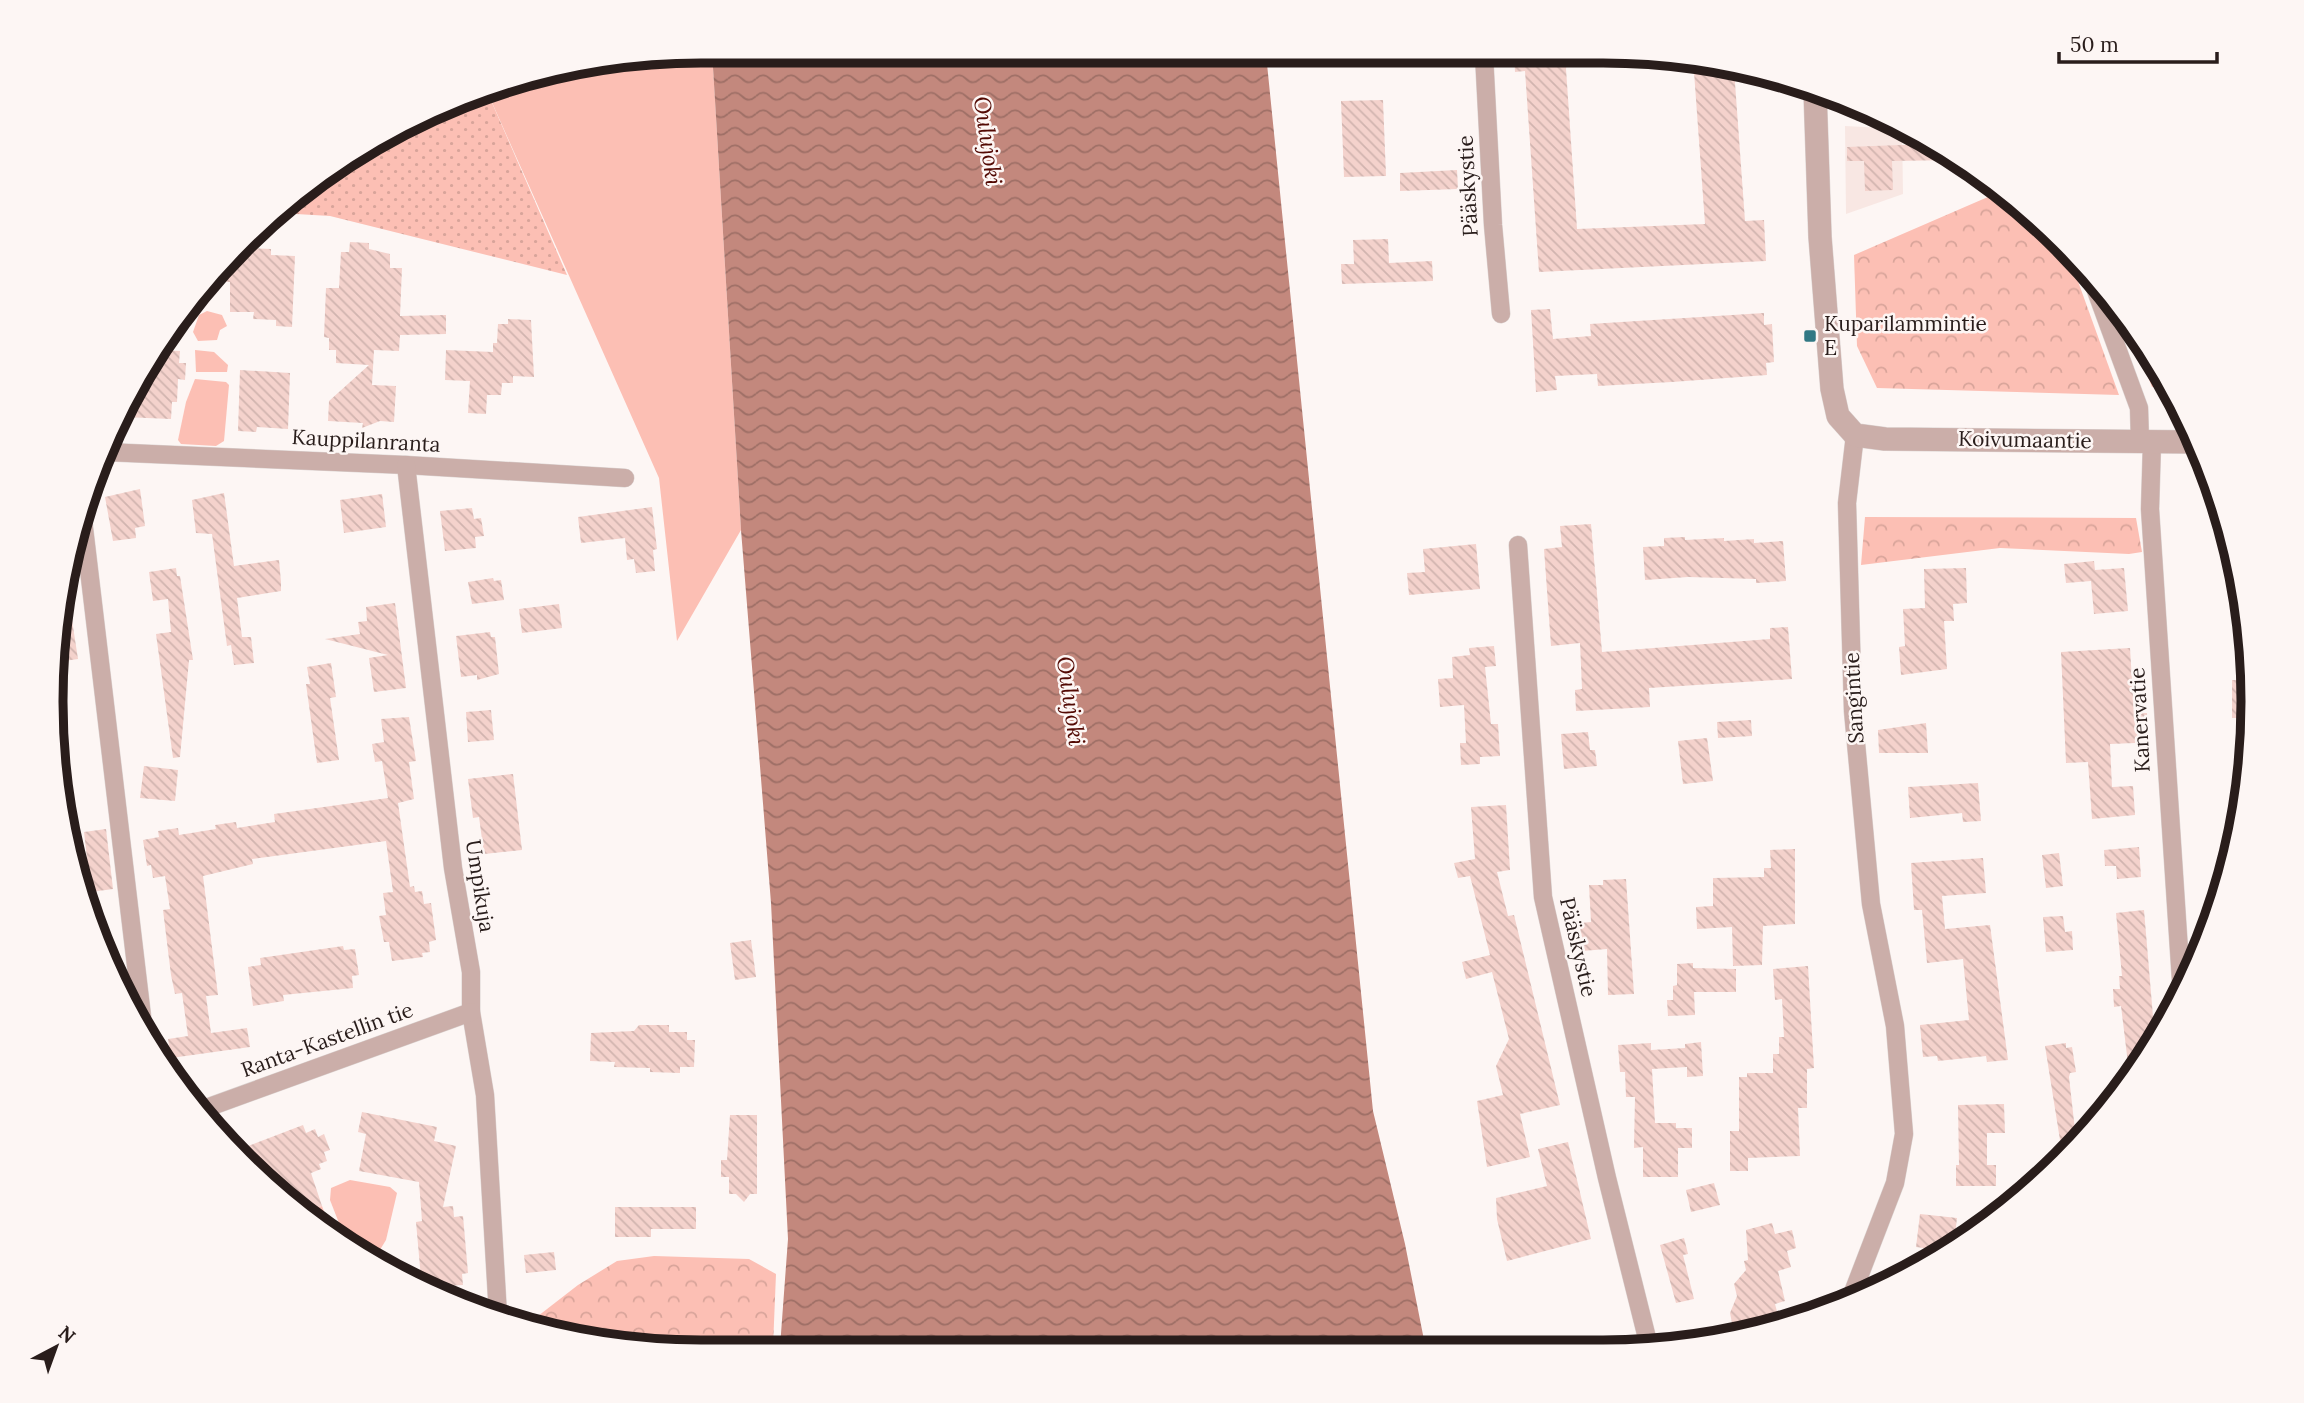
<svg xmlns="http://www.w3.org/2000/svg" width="2304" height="1403" font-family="Lora,serif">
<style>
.built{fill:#f8e7e3}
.green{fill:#fcbfb4}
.forest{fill:url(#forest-crowns)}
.park{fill:url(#park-dots)}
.water{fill:url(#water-waves)}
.building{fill:url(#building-back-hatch)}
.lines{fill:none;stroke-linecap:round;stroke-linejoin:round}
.minor-casing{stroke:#dbd3d1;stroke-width:19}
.tertiary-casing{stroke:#dbd3d1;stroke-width:24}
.minor{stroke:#cbaea9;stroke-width:18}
.tertiary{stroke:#cbaea9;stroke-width:23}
.poi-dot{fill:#317884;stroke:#fdf6f4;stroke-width:2.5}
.labels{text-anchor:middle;stroke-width:5;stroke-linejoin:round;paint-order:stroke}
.street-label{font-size:21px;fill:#291d1b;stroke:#fdf6f4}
.poi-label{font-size:21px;fill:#291d1b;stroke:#fdf6f4;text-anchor:start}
.water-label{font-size:23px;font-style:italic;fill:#520903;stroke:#fdf6f4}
.rim{fill:none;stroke:#291d1b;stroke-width:9}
</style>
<defs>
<pattern id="forest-crowns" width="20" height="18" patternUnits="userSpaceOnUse" patternTransform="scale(1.75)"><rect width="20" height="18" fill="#fcbfb4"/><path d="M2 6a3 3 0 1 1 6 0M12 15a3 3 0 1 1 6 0" fill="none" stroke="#d8a49a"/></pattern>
<pattern id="park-dots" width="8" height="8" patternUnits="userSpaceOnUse" patternTransform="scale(1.75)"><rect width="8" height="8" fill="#fcbfb4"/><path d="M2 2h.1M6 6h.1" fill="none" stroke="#d8a49a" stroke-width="1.8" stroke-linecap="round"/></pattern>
<pattern id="water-waves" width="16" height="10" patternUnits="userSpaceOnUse" patternTransform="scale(1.75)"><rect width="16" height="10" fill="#c3887d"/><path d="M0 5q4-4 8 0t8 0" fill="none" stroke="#9e6f66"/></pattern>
<pattern id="building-back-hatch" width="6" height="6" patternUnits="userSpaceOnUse" patternTransform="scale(1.75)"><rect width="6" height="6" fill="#f4d2cc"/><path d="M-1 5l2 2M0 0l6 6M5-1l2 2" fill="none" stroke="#d1b4af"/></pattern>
</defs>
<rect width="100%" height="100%" fill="#fdf6f4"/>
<!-- built -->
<path class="built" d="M1845,126l57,3 1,65 -57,20z"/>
<!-- green -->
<g class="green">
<path d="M701,51h11l29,479 -64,111 -18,-163 -173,-389z"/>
<path d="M207,311l15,4 5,11 -7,4 -3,10 -19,1 -5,-9 6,-17z"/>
<path d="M195,350l19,2 14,13 -1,7h-31z"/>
<path d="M195,379l31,3 3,3 -5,56 -8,5 -35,-2 -3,-4 8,-38z"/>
<path d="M350,1180l40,7 7,6 -11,47 -11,18 -29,-17 -16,-41 1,-12z"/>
<path d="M322,1206l5,14 -1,10 -25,-17z"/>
</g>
<!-- forest -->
<g class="forest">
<path d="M2004,190l62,58 53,147 -242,-7 -20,-42 -3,-91z"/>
<path d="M2125,319l46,69 -19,-1z"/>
<path d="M1865,517l271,1 6,34 -13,2 -129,-6 -139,17z"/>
<path d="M654,1256l95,3 27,15 -3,73h-156l-88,-24 49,-38 39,-24z"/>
</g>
<!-- park -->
<path class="park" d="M486,89l81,186 -237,-59 -51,-3 27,-28z"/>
<!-- water -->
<path class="water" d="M712,51l554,3 107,1057 32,133 21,106 -646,-3 8,-108 -17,-336 -30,-373z"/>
<!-- building -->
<g class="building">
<path d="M1514,55l54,1 -2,13 11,160 128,-5 -12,-166 41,11 11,152 19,-1 2,41 -227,11 -14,-201 -10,1z"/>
<path d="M1383,100l3,76 -42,1 -3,-76z"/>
<path d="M1927,144l28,16 -63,1 1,29 -28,1 -1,-30h-17v-14z"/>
<path d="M1457,170l1,19 -58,2v-18z"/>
<path d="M1388,239l1,24 43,-2 1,20 -91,3 -1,-20h13l-1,-24z"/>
<path d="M350,242l19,1v6l21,5v14h12l-2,48 46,-1v19l-46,1 -1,16 -25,-1 -2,35 24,1 -2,36 -14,-1 -18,7 1,-5 -35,-2 1,-20 40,-36 -33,-2v-13h-7v-12l-5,-1 2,-49h13l2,-36h8z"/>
<path d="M247,248l24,1v6l24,1 -3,71 -16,-1v-6l-23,-1 1,-7h-24v-30l-14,-1z"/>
<path d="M1550,309l3,30 38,-3 -1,-12 174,-11v12l8,-1 2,38 -8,1 1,12 -95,7 -74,4 -1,-12 -42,2 2,14 -21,2 -5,-82z"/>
<path d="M508,319l23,1 3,57 -21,-1v7h-11l-1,12h-14l-1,19 -18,-1 2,-32 -25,-1 1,-30 47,2v-9h4l1,-19h10z"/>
<path d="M156,350l24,1 -1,12h7l-1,17 -7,-1 -1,23h-5l-1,17 -48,-2z"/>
<path d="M240,370l50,3 -2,56 -31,-2 -1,5 -18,-1z"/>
<path d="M140,489l5,37 -10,2 1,10 -23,3 -8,-44z"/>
<path d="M224,493l10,73 45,-6 2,22v9l-44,7 5,39h9l3,26 -20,2 -3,-20 -4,1 -15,-112 -16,-1 -4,-33z"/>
<path d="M382,494l4,33 -42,6 -4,-33z"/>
<path d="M652,507l5,42 -4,1 2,21 -19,2 -2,-14 -7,1 -2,-22 -44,5 -3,-26z"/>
<path d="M472,508l2,11 7,-1 3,18 -9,1 1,11 -31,3 -5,-40z"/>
<path d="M1591,524l11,128 168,-13v-11l18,-1 4,52 -143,9 1,19 -74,4 -1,-21 7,-1 -2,-46 -29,3 -7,-97 18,-2 -2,-21z"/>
<path d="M1685,537v3l39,-2v3l30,-2v4l29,-2 3,40 -30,2v-4l-68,-2 -43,3 -2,-33 21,-1v-8z"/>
<path d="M1476,544l4,45 -71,6 -2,-22 18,-1 -2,-23z"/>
<path d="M2094,561l1,9 29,-2 4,43 -34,3 -3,-33 -25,2 -2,-19z"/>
<path d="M176,568l1,8h3l13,84h-4l-9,97 -7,1 -17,-124 15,-2 -3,-33 -15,2 -4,-29z"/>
<path d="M1966,568l1,35 -14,1 1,17h-10l3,48 -46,6 -2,-28 6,-1 -2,-37 22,-1 -1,-39z"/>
<path d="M493,578l1,3 7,-1 3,20 -32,4 -4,-22z"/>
<path d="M395,603l11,85 -32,4 -5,-34 19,-3 -63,-16 35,-5 -2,-12 9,-1 -1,-14z"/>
<path d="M559,604l3,24 -40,5 -3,-24z"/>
<path d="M66,607h4l8,52 -21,3z"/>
<path d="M490,632l1,5h4l4,37 -22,6v-5l-16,2 -5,-41z"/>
<path d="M1494,646l2,20 -11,1 6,57h7l2,32 -20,1v7l-19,1 -1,-22h6l-2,-38 -24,2 -2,-28 15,-1 -1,-21 18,-2 -1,-7z"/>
<path d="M2130,648l4,65h13l1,23 -13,1v6l-25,1 2,43 21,-1 2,29 -43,4 -4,-57 -22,1 -5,-111z"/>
<path d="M331,663l5,34 -6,1 9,62 -22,3 -11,-79h4l-3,-17z"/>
<path d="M2232,680h18l1,38h-19z"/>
<path d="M491,710l3,30 -26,2 -2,-30z"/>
<path d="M409,717l7,44 -7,1 5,37 -16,4 12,84 4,-1 1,6 7,-1 2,13 7,-1 5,37 -7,2 1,10 -8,1 1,4 -31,4 -3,-19h-5l-5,-26 7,-1 -3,-22 10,-1 -7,-51 -134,18 1,5 -50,12 15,119 -12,1 5,37 36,-5 3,19 -79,11 -3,-19 20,-3 -6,-43 -7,1 -4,-19 -8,-65 7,-1 -5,-33 -12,2 -2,-13 -4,1 -4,-26 16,-3 -1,-6 20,-3 1,7 37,-6 -1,-4 21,-3 1,6 38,-6 -1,-8 114,-16 -6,-37 -7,1 -3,-18 12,-2 -3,-23z"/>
<path d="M1751,720l1,16 -34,2 -1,-16z"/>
<path d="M1926,723l2,30h-49l-1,-23z"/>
<path d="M1588,732l2,18h5l2,16 -33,3 -3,-35z"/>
<path d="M1707,738l6,43 -30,3 -5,-43z"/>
<path d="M144,766l34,4 -3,31 -35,-3z"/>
<path d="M513,774l9,76 -38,4 -5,-37 -6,1 -5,-39z"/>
<path d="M1978,783l3,38 -18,1 -1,-9 -52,5 -2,-31z"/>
<path d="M1506,805l4,65 -13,2 11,44 6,-1 46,190 -40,9 10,43 -43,10 -10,-66 26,-6 -7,-29 13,-27 -17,-67 -26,7 -4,-17 28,-7 -20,-79 -12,2 -4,-15 21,-4 -4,-52z"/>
<path d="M106,829l7,60 -22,3 -7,-60z"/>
<path d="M2139,847l2,30 -24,2 -1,-13h-11l-1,-16z"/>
<path d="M1795,849v75l-32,2 -1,39 -29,1 -1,-39 -35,2 -1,-22 17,-1v-28l51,-1v-9h7l-1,-18z"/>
<path d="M2059,853l4,33 -17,2 -4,-33z"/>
<path d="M1983,858l3,35 -44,3 3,33 45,-4 18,135 -21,2 -1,-6 -48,5 -1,-5 -14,1 -3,-32 49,-5 -6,-61 -36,4 -5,-53h-8l-3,-47z"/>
<path d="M1626,879l8,115 -26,1 -1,-46 -25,2 -2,-28 11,-1 -2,-37h14v-5z"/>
<path d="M2144,910l11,130 -25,40 -9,-74 -7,1 -1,-18h7l-1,-13h3l-6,-63z"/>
<path d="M2063,916l2,16 7,-1 1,19 -27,2 -3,-35z"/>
<path d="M751,940l5,37 -21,3 -5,-37z"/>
<path d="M343,946l1,4 11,-1 4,26 -7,1 1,12 -70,7 1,6 -31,5 -5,-39 13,-2 -1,-7z"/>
<path d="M1693,963v5l43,1v23h-42l1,23 -27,1 -1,-16h6v-14l4,-1v-21z"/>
<path d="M1808,966l6,102 -7,1v39h-9l2,48 -52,2v13h-18v-40h9v-54h8v-4h26v-19h6v-17h5l-2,-38 -7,1 -2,-31z"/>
<path d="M639,1025h30v7h18v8h8l-1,27h-14v6l-30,-1v-4l-36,-1 1,-5 -25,-1 1,-28 43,-2z"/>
<path d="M1701,1042l2,34 -16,1v-10l-35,2 3,54h21v5h16v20h-14v29h-35v-30l-9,1 1,-51h-9l-1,-25h-5l-2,-27 33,-2v7l34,-2v-4z"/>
<path d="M2066,1043v5l6,-1 4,25 -6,1 -1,4 7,62 -16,1 -15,-94z"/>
<path d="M2004,1104l1,29h-18v32h9v21h-40v-21h3l-1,-60z"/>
<path d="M362,1112l75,15 -3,14 22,5 -13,61 10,-1 1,11 9,-1 5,57 -6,1 1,11 -35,2 -1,-10 -6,1 -5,-56 6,-1 -3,-39 -60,-11 7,-37 -8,-2z"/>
<path d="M730,1115h27v79h-7l-6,8 -8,-8h-7v-17h-8v-17h6z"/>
<path d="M303,1125l3,8 9,-4 3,8 6,-3 6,16 -6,2 3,9 -8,3 2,5 -10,4 11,33 -21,7 -63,-63z"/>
<path d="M1568,1142l23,97 -84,22 -10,-42 -1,-21 51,-12 -9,-37z"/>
<path d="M1714,1183l6,22 -29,7 -5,-22z"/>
<path d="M615,1207h81v22h-45v8h-36z"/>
<path d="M1920,1214l37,4 -2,17 -6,-1 -2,17 -31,-4z"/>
<path d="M1772,1223l3,11 17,-4 4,18 -9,3 4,16 -13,4 7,30 -10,3 4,15 -45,14 -4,-20 7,-17 -3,-12 12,-14 -2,-9 4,-1 -2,-30z"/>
<path d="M1684,1238l4,16 -5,1 11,44 -18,4 -16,-58z"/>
<path d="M554,1252l2,18 -30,3 -2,-18z"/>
</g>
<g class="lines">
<!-- minor casing -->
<g class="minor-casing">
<g id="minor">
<path d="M1484,55l9,170 8,89"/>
<path d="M2088,269l51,139 1,34"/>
<path d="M2152,442l-2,67 32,487"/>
<path d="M105,452l301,13 219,13"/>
<path d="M406,465l47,403 18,104v40l14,83 13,220"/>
<path d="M82,511l60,505"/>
<path d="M1518,545l25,352 64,281 43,172"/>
<path d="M198,1111l273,-99"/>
<path d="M1850,1300l45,-117 9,-49 -9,-108 -24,-122 -18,-193 -6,-208 8,-68"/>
</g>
</g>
<!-- tertiary casing -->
<g class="tertiary-casing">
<path id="tertiary" d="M1815,90l5,147 12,152 6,27 17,19 30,4 311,3"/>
</g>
<!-- minor -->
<use href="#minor" class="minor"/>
<!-- tertiary -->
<use href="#tertiary" class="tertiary"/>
</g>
<!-- markers -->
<rect class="poi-dot" x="1803" y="329" width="14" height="14" rx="3.5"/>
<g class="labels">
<!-- street labels -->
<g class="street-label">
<text transform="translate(1468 186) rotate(-93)" y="7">Pääskystie</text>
<text transform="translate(2025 440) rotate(1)" y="7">Koivumaantie</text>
<text transform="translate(366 441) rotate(3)" y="7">Kauppilanranta</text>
<text transform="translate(1854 698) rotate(-93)" y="7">Sangintie</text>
<text transform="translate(2140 720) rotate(-93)" y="7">Kanervatie</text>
<text transform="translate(480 886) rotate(81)" y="7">Umpikuja</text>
<text transform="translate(1578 947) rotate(77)" y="7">Pääskystie</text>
<text transform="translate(327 1040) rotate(-20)" y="7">Ranta-Kastellin tie</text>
</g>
<!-- poi labels -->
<g class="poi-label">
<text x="1824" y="331">Kuparilammintie<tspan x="1824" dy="24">E</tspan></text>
</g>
<!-- water labels -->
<g class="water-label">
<text transform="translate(988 141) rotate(82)" y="8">Oulujoki</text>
<text transform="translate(1071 701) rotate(82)" y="8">Oulujoki</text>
</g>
</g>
<!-- crop -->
<path d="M0 0H2304V1403H0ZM701 63H1603A638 638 0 0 1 2241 701V702A638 638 0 0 1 1603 1340H701A638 638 0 0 1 63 702V701A638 638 0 0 1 701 63Z" fill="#fdf6f4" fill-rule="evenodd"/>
<path class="rim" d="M701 63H1603A638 638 0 0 1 2241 701V702A638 638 0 0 1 1603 1340H701A638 638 0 0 1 63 702V701A638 638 0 0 1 701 63Z"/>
<!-- north arrow -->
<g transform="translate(56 1347) rotate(41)" stroke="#fdf6f4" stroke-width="5" paint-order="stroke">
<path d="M0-5L12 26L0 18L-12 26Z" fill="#291d1b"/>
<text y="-10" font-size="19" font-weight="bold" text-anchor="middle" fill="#291d1b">N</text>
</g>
<!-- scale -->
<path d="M2059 52v10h158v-10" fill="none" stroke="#291d1b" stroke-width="3.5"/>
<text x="2070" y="52" font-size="21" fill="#291d1b" stroke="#fdf6f4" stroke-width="5" paint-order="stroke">50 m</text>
</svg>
